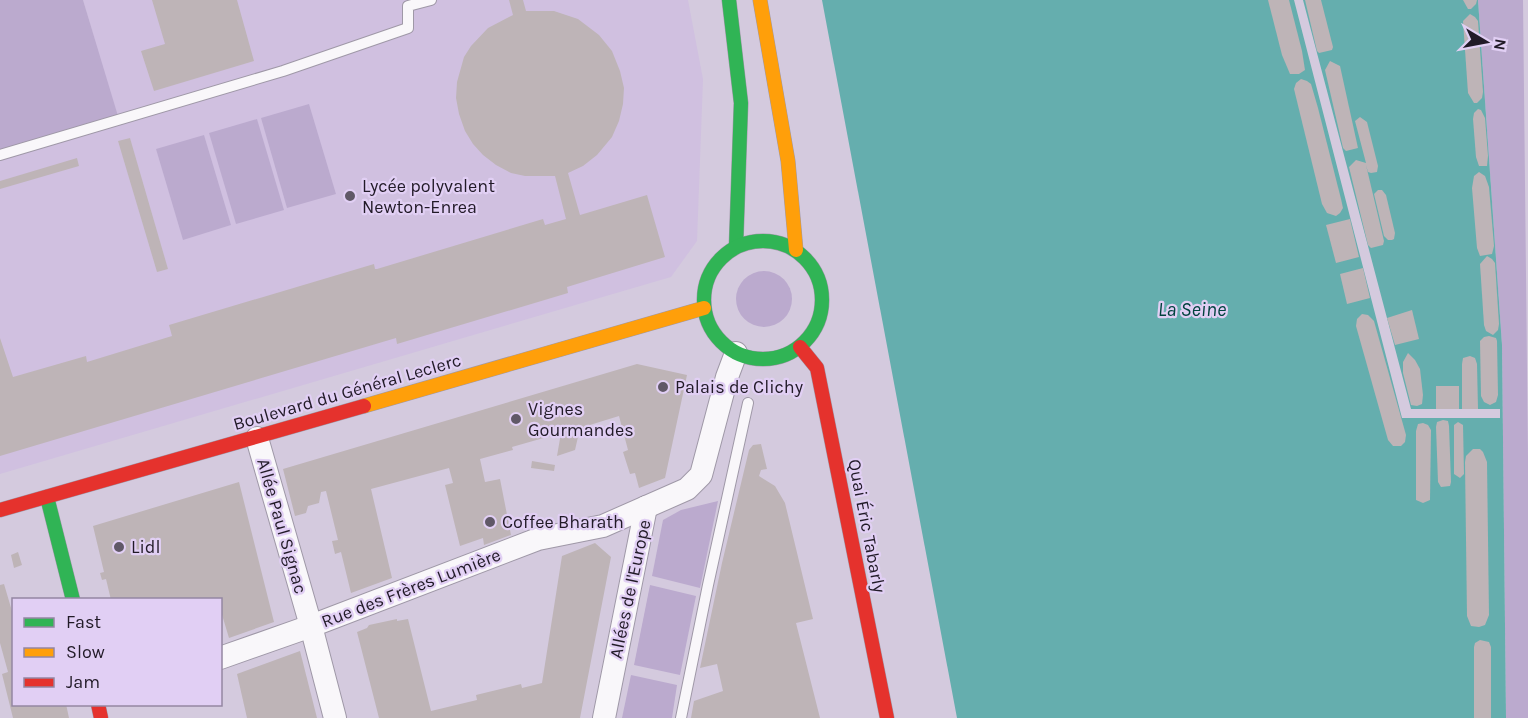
<svg xmlns="http://www.w3.org/2000/svg" width="1528" height="718" font-family="Karla,sans-serif">
<style>
.built{fill:#d0c0e0}
.green{fill:#bbaace}
.water{fill:#65aeae}
.pier{fill:#d4cade}
.building{fill:#beb4b7}
.lines{fill:none;stroke-linecap:round;stroke-linejoin:round}
.lane-casing{stroke:#9f98a7;stroke-width:12}
.street-casing{stroke:#9f98a7;stroke-width:24}
.fast-casing{stroke:#9f98a7;stroke-width:15}
.slow-casing{stroke:#9f98a7;stroke-width:15}
.jam-casing{stroke:#9f98a7;stroke-width:15}
.lane{stroke:#f9f7fa;stroke-width:10}
.street{stroke:#f9f7fa;stroke-width:22}
.fast{stroke:#30b455;stroke-width:14}
.slow{stroke:#ff9f0a;stroke-width:14}
.jam{stroke:#e5322d;stroke-width:14}
.poi-dot{fill:#605867;stroke:#e1cff4;stroke-width:2}
.labels{text-anchor:middle;stroke-width:4.5;stroke-linejoin:round;paint-order:stroke}
.poi-label{font-size:18px;fill:#211a27;stroke:#e1cff4;text-anchor:start}
.street-label{font-size:18px;fill:#211a27;stroke:#e1cff4}
.water-label{font-size:20px;font-style:italic;fill:#00433e;stroke:#e1cff4}
</style>
<rect width="100%" height="100%" fill="#d4cade"/>
<!-- built -->
<path class="built" d="M83,0h605l15,79 -6,162 -26,36 -671,197v-323l117,-35z"/>
<!-- green -->
<g class="green">
<path d="M0,0h83l35,116 -118,35z"/>
<path d="M1478,0h45l5,459v259h-22l-4,-373z"/>
<path d="M309,104l27,90 -49,14 -26,-90z"/>
<path d="M257,119l27,91 -48,14 -27,-91z"/>
<path d="M204,135l27,90 -48,15 -27,-91z"/>
<circle cx="764" cy="299" r="28"/>
<path d="M718,501l-18,87 -48,-12 11,-56 18,-10z"/>
<path d="M650,585l46,11 -16,79 -46,-10z"/>
<path d="M631,675l46,10 -5,33h-50z"/>
</g>
<!-- water -->
<path class="water" d="M822,0h656l24,345 4,373h-549z"/>
<!-- pier -->
<path class="pier" d="M1294,0h9l108,409h89v9h-98z"/>
<!-- building -->
<g class="building">
<path d="M152,0h85l17,61 -100,30 -13,-40 24,-7z"/>
<path d="M509,0h14l3,11h28l24,8 21,16 13,16 8,20 4,17 -1,16 -4,17 -7,16 -15,18 -14,11 -15,7 12,42 67,-20 18,62 -98,30 1,6 -171,51 -1,-6 -396,118v-118l13,39 73,-21 1,6 85,-26 -3,-11 205,-61 1,5h2l166,-50 2,6 21,-6 -11,-43h-30l-14,-3 -15,-8 -13,-10 -10,-11 -8,-13 -6,-17 -3,-16 1,-16 7,-25 7,-11 17,-18 25,-13z"/>
<path d="M1268,0h21l13,51 3,19 -6,4h-9l-8,-19z"/>
<path d="M1305,0h16l12,47 -1,3 -13,3 -2,-2z"/>
<path d="M1463,0h14l-1,4 -5,5h-3z"/>
<path d="M1470,14l5,3 3,4 5,71 -1,6 -5,5h-3l-6,-10 -5,-72z"/>
<path d="M1330,61l10,5 18,82 -12,3 -3,-3 -18,-78z"/>
<path d="M1301,79l6,2 4,3 7,24 23,91 2,9 -3,5 -4,3 -9,-3 -5,-9 -28,-115 2,-6z"/>
<path d="M1478,109l3,1 4,8 3,38 -1,10h-8l-3,-9 -3,-38 1,-6z"/>
<path d="M1360,117l7,5 11,44 -1,6 -6,1 -3,-1 -2,-7 18,76 -1,4 -12,3 -3,-3 -19,-78 7,-7 10,3 -11,-42z"/>
<path d="M130,138l38,131 -11,3 -39,-131z"/>
<path d="M77,158l2,8 -79,23v-8z"/>
<path d="M1479,172l6,4 4,11 5,59 -2,8 -12,2 -3,-8 -5,-60 2,-12z"/>
<path d="M1378,190h4l4,5 9,38 -1,6 -2,1h-4l-4,-4 -10,-42z"/>
<path d="M1350,219l9,38 -23,6 -10,-38z"/>
<path d="M1487,256l5,3 3,4 4,61 -1,6 -5,5 -7,-4 -2,-6 -4,-61z"/>
<path d="M1363,268l7,30 -23,6 -7,-30z"/>
<path d="M1412,310l7,29 -24,6 -8,-27z"/>
<path d="M1362,314l6,1 6,6 32,114 -1,7 -4,4h-8l-5,-6 -32,-114 1,-7z"/>
<path d="M1489,336l7,2 1,3 1,54 -2,7 -6,3 -6,-3 -3,-6 -1,-55 4,-4z"/>
<path d="M1408,353l7,7 5,9 3,26 -1,9 -5,2 -6,-1 -8,-32v-11z"/>
<path d="M1470,356l5,2 2,6 1,45h-16v-45l1,-6z"/>
<path d="M637,364l50,11 -22,103 -26,10 -4,-15 -5,1 -7,-22 5,-2 -9,-34 -39,12 -5,22 -18,6 4,-23 -49,14 1,3 -33,9 5,23 15,-3 11,56 -27,10 -1,-7 -23,8 -15,-61 8,-2 -4,-15 -78,21 21,89 -41,15 -10,-41 -6,2 -3,-13 6,-1 -12,-49 -5,1 -2,11 -11,3 -2,7 -11,3 -12,-47z"/>
<rect x="1436" y="386" width="23" height="23"/>
<path d="M1443,420l5,1 1,5 2,56 -1,4 -9,1 -3,-5 -2,-55 1,-5z"/>
<path d="M1458,422l5,3 1,49 -4,4 -6,-4v-49z"/>
<path d="M1423,423l5,2 3,5 -1,70 -7,3 -7,-3v-69l2,-7z"/>
<path d="M761,444l6,25 -6,1 -2,6 16,10 10,17 28,116 -17,4 24,95h-129l3,-17 29,-10 -6,-27 -17,4 22,-105 27,-113 4,-5z"/>
<path d="M1473,449h7l3,3 4,10 2,153 -4,10 -6,2 -8,-1 -4,-10 -2,-154 1,-6z"/>
<path d="M532,461l23,4 -1,6 -23,-3z"/>
<path d="M239,482l35,140 -45,16 -9,-30v-8h-109l-5,-21 -4,1 -2,-7 4,-1 -11,-46z"/>
<path d="M595,543l16,14 -31,161h-201l-22,-86 10,-4 2,-3 28,-6v2l11,-2 23,92 46,-11 -1,-5 45,-11 1,4 20,-5 20,-127z"/>
<path d="M18,552l4,13 -8,3 -3,-13z"/>
<path d="M4,584l10,34v86h52l3,14h-56l-11,-44 6,-2 -8,-29v-58z"/>
<path d="M1480,640l9,2 2,5v71h-17v-71l1,-4z"/>
<path d="M300,651l17,67h-70l-10,-44z"/>
</g>
<g class="lines">
<!-- lane casing -->
<g class="lane-casing">
<g id="lane">
<path d="M0,155l283,-84 125,-43v-22l23,-6"/>
<path d="M681,718l27,-133 40,-182"/>
</g>
</g>
<!-- street casing -->
<g class="street-casing">
<g id="street">
<path d="M257,438l54,188 24,92"/>
<path d="M220,658l91,-32 227,-87 65,-13 84,-37 14,-14 26,-98 9,-24"/>
<path d="M604,718l42,-211"/>
</g>
</g>
<!-- fast casing -->
<g class="fast-casing">
<g id="fast">
<path d="M729,0l12,103 -5,144"/>
<circle cx="763" cy="300" r="59"/>
<path d="M47,497l26,103"/>
</g>
</g>
<!-- slow casing -->
<g class="slow-casing">
<g id="slow">
<path d="M760,0l28,161 8,89"/>
<path d="M364,406l340,-98"/>
</g>
</g>
<!-- jam casing -->
<g class="jam-casing">
<g id="jam">
<path d="M800,347l17,21 70,350"/>
<path d="M0,510l364,-104"/>
<path d="M98,704l3,14"/>
</g>
</g>
<!-- lane -->
<use href="#lane" class="lane"/>
<!-- street -->
<use href="#street" class="street"/>
<!-- fast -->
<use href="#fast" class="fast"/>
<!-- slow -->
<use href="#slow" class="slow"/>
<!-- jam -->
<use href="#jam" class="jam"/>
</g>
<!-- markers -->
<g class="poi-dot">
<circle cx="350" cy="196" r="6"/>
<circle cx="663" cy="387" r="6"/>
<circle cx="516" cy="419" r="6"/>
<circle cx="490" cy="522" r="6"/>
<circle cx="119" cy="547" r="6"/>
</g>
<g class="labels">
<!-- poi labels -->
<g class="poi-label">
<text x="362" y="192">Lycée polyvalent<tspan x="362" dy="21">Newton-Enrea</tspan></text>
<text x="675" y="393">Palais de Clichy</text>
<text x="528" y="415">Vignes<tspan x="528" dy="21">Gourmandes</tspan></text>
<text x="502" y="528">Coffee Bharath</text>
<text x="131" y="553">Lidl</text>
</g>
<!-- street labels -->
<g class="street-label">
<text transform="translate(347 392) rotate(-16)" y="6">Boulevard du Général Leclerc</text>
<text transform="translate(282 526) rotate(74)" y="6">Allée Paul Signac</text>
<text transform="translate(867 526) rotate(79)" y="6">Quai Éric Tabarly</text>
<text transform="translate(411 588) rotate(-21)" y="6">Rue des Frères Lumière</text>
<text transform="translate(630 589) rotate(-78)" y="6">Allées de l'Europe</text>
</g>
<!-- water labels -->
<g class="water-label">
<text x="1192" y="316">La Seine</text>
</g>
</g>
<!-- legend -->
<rect x="12" y="598" width="210" height="108" fill="#e1cff4" stroke="#9487a2" stroke-width="1.5"/>
<rect x="24" y="618" width="30" height="9" fill="#30b455" stroke="#9487a2" stroke-width="1.5"/>
<text x="66" y="628" font-size="18" fill="#211a27">Fast</text>
<rect x="24" y="648" width="30" height="9" fill="#ff9f0a" stroke="#9487a2" stroke-width="1.5"/>
<text x="66" y="658" font-size="18" fill="#211a27">Slow</text>
<rect x="24" y="678" width="30" height="9" fill="#e5322d" stroke="#9487a2" stroke-width="1.5"/>
<text x="66" y="688" font-size="18" fill="#211a27">Jam</text>
<!-- north arrow -->
<g transform="translate(1486 42) rotate(100)" stroke="#e1cff4" stroke-width="4.5" paint-order="stroke">
<path d="M0-4.5L10 22L0 15L-10 22Z" fill="#211a27"/>
<text y="-9" font-size="16" font-weight="bold" text-anchor="middle" fill="#211a27">N</text>
</g>
</svg>
